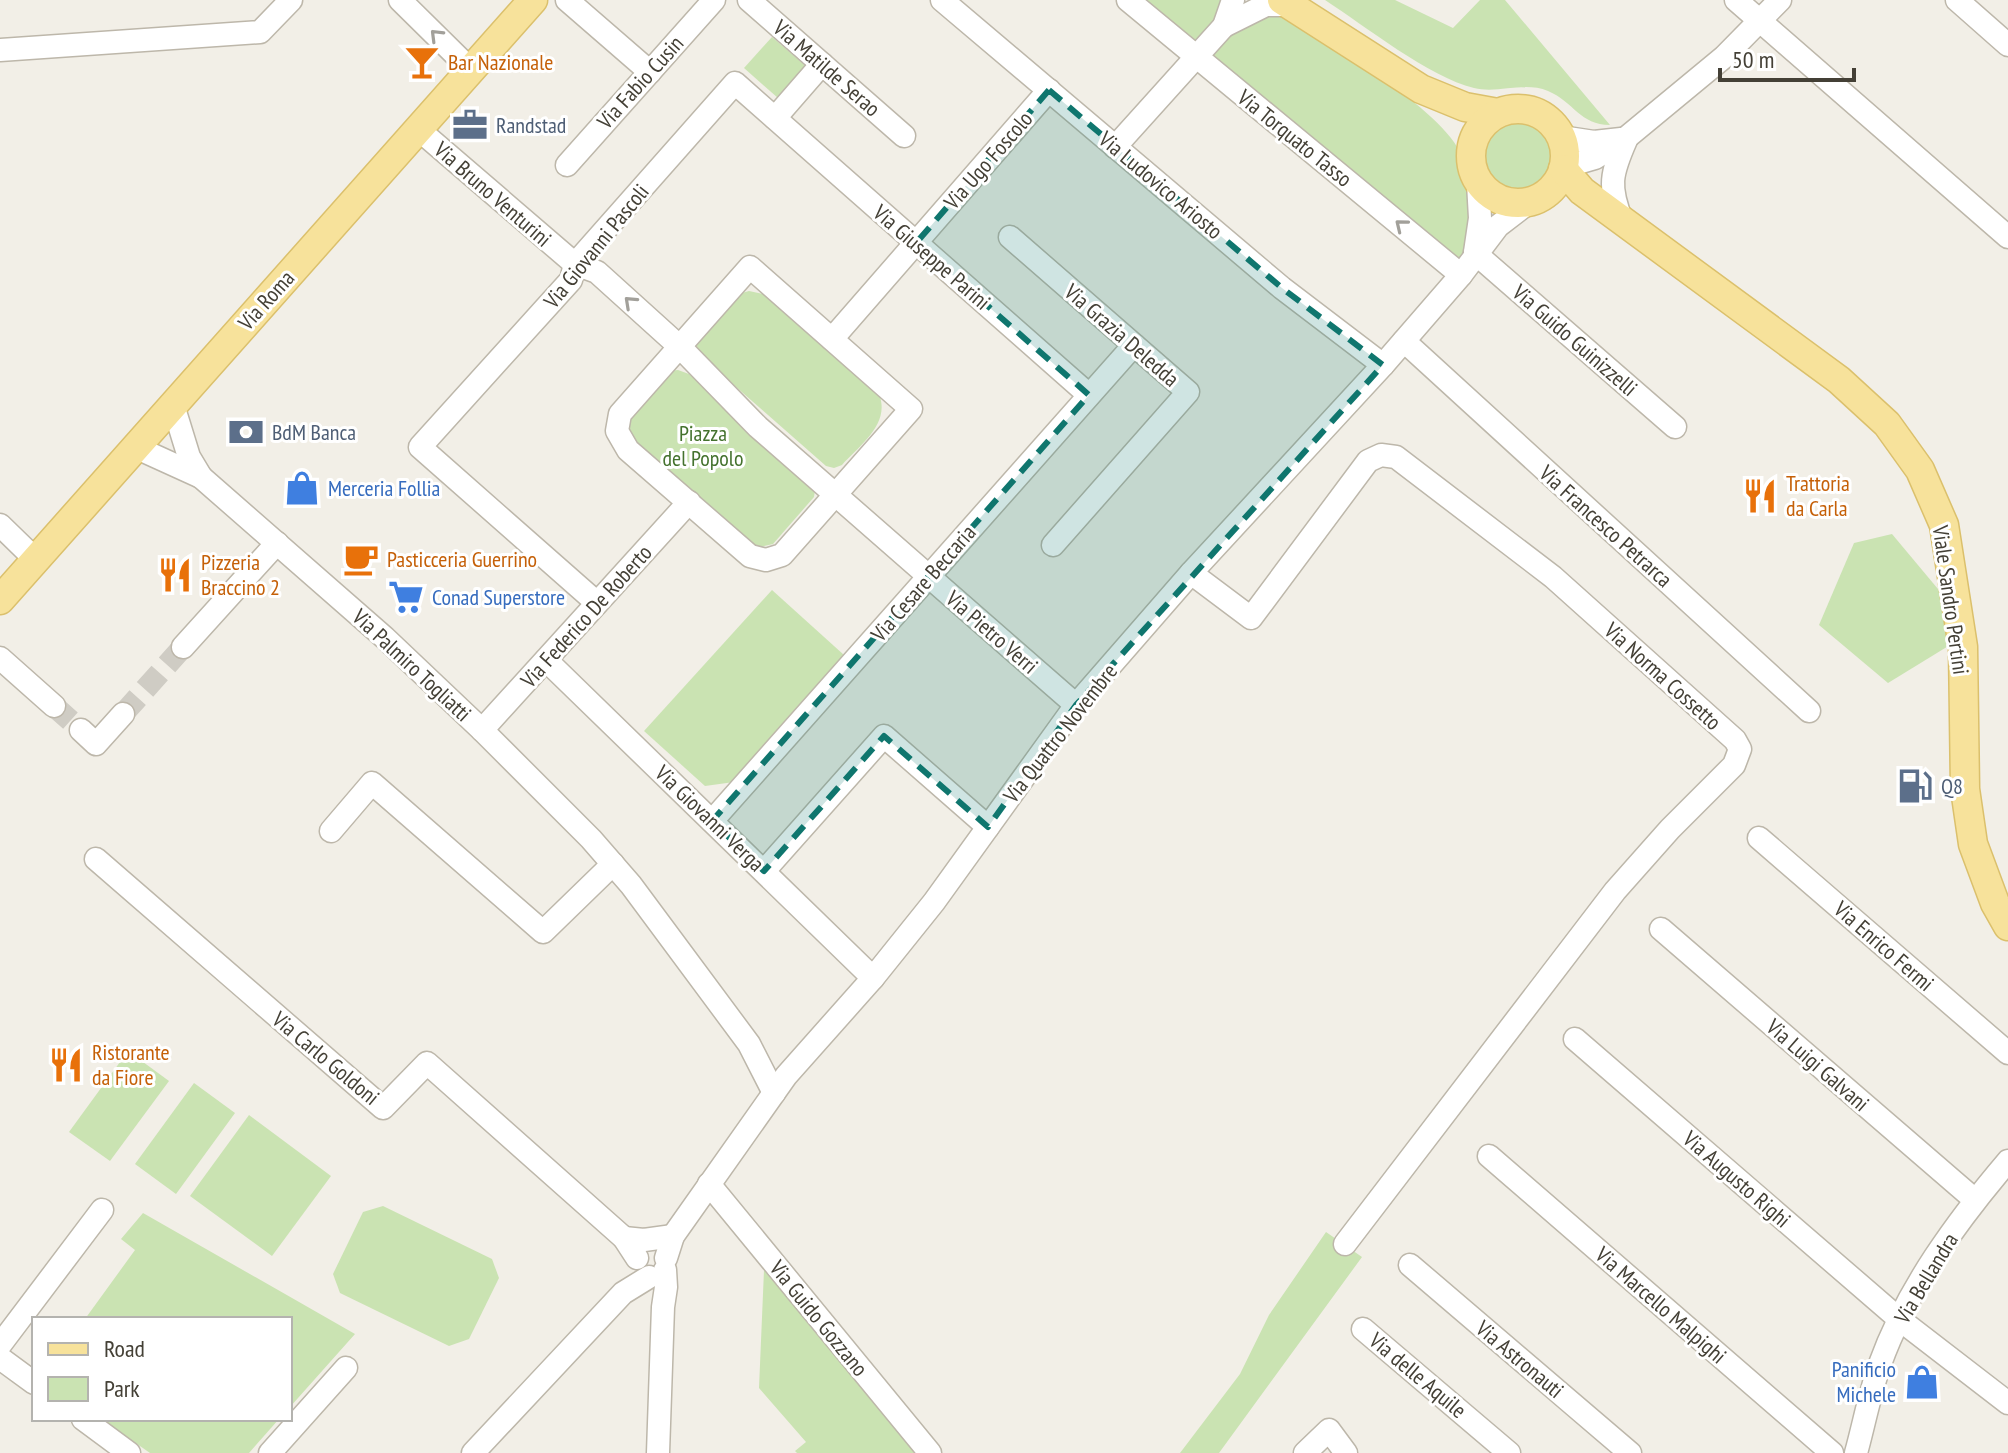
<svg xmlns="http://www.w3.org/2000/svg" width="2008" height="1453" font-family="'PT Sans Narrow',sans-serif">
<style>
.green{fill:#cae3b2}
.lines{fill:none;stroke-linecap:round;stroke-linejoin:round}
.minor-tunnel{stroke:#cfccc4;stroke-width:22;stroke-dasharray:22 11;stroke-linecap:butt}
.minor-casing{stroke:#bdb7aa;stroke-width:25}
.major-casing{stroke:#dbc06c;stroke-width:31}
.minor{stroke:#fff;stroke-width:22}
.major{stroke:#f7e29b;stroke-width:28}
.oneway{stroke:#a2a09a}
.marked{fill:#0f766e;fill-opacity:0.2;stroke:#0f766e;stroke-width:6;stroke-dasharray:16 10;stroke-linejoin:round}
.labels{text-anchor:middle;stroke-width:6;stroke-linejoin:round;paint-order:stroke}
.food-label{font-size:22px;fill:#c56008;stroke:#fff;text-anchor:start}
.street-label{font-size:22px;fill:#444036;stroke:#fff}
.service-label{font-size:22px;fill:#4e5e75;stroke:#fff;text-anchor:start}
.park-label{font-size:22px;fill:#44722e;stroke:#fff}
.shop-label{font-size:22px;fill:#366cbe;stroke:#fff;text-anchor:start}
</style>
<rect width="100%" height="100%" fill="#f2efe7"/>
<!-- green -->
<g class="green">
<path d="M1136,0h102l-43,48z"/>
<path d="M1258,0c49,31 184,105 204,156 7,16 7,39 7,55 0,20 0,36 -12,52l-251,-206z"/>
<path d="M1325,0h70l58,28 27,-28h25l105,125c-30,0 -36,-23 -62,-34 -24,-10 -50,3 -74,-3 -45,-11 -109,-62 -149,-88z"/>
<path d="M772,37l34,29 -28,32 -34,-30z"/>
<circle cx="1517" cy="156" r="39"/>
<path d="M749,291l14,3 117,103c9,28 -21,49 -38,68l-8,3 -8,-2 -123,-108 -6,-11v-9l38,-43z"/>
<path d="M678,370l11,4 123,108 3,8 -1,7 -41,47 -13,3 -11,-1 -113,-99 -8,-15 2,-16 39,-45z"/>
<path d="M1892,534l56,67 2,44 -62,38 -69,-58 35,-82z"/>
<path d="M772,590l72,65 -110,127 -29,4 -61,-55z"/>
<path d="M128,1051l41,30 -59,80 -41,-29z"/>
<path d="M194,1083l41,30 -59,81 -41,-30z"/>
<path d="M249,1115l82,61 -59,80 -82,-60z"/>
<path d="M383,1206l109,53 7,19 -30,61 -20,7 -109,-53 -7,-19 30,-62z"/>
<path d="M143,1213l212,121 -65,73v-88h-205l50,-69 -14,-11z"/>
<path d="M1326,1232l36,25 -143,196h-39l60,-79 29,-59z"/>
<path d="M764,1270l154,183h-121l-2,-2 11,-9 -47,-54z"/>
<path d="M101,1419h178l-30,34h-99z"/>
</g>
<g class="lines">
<!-- minor-tunnel -->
<g class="minor-tunnel">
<path d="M54,706l27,24"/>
<path d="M123,714l60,-67"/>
</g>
<!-- minor casing -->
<g class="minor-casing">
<g id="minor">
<path d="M400,0l71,70"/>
<path d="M567,0l83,72"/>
<path d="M749,0l155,136"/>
<path d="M942,0l340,288 101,77"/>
<path d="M1128,0l333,275"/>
<path d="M1736,0l272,237"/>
<path d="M1957,0l51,45"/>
<path d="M1224,26l42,-21h25v-5"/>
<path d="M0,50l260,-18 31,-32"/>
<path d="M775,118l47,-54"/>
<path d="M418,129l157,135 22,8 83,75 78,80 318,278"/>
<path d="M1561,137l33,5 27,-3"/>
<path d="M1115,147l109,-121 9,-26"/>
<path d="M567,165l147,-165"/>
<path d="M1564,167l31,-9 31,-20 98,-81 56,-57"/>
<path d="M1622,221c-14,-35 -11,-47 4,-81"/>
<path d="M1010,237l178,155 -135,153"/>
<path d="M1475,252l5,-34 -2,-35"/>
<path d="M1475,253l200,174"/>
<path d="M750,267l161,142 -129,146 -16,5 -16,-4 -122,-106 -11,-19 3,-17z"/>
<path d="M832,339l217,-249"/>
<path d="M1404,341l405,370"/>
<path d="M173,405l16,52 12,20"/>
<path d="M135,447l66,30 184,161 97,92 109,109 40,46 118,159 25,49"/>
<path d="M0,525l36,35"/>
<path d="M1191,573l60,45 117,-157 13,-6 15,2 157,120 182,163 5,9 -6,16 -64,64 -55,62 -270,353"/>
<path d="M597,603l-177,-156 151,-167 4,-16 160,-181 354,312"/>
<path d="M183,647l94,-104"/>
<path d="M0,658l54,48"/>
<path d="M546,660l327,318"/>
<path d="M81,730l15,14 27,-30"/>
<path d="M482,730l207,-228"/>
<path d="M712,821l422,-476"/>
<path d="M331,831l41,-48 171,149 70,-68"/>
<path d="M1759,838l249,215"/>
<path d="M96,859l287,249 44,-45 197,175 13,20"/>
<path d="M764,871l120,-135 104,91"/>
<path d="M1661,929l314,271"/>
<path d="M1575,1039l324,280 109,84"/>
<path d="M1489,1156l343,297"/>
<path d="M709,1184l221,269"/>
<path d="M624,1238l20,2 29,-4"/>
<path d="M666,1258l7,-22 113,-160 87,-98 61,-76 142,-197 115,-132 192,-208 78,-90 37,-49 30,-23"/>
<path d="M1410,1265l220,188"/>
<path d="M1363,1329l146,124"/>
<path d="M0,1345l102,-135"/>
<path d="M0,1358l34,25"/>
<path d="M83,1419l46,34"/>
<path d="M270,1453l76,-85"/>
<path d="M473,1453l150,-160 26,-16"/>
<path d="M658,1453l5,-146 3,-20 -1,-17"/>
<path d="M1305,1453l24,-23 17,23"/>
<path d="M1856,1453c8,-29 14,-61 24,-89 27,-75 77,-143 128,-203"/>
</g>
</g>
<!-- major casing -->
<g class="major-casing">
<g id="major">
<path d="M1282,0l139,89 44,18 33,6"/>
<circle cx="1518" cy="156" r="47"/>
<path d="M1563,169l19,22 257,189 48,44 33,46 24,55 19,122 2,142 8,55 22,59 13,23"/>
<path d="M0,600l533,-600"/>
</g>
</g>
<!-- minor -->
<use href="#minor" class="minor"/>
<!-- major -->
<use href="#major" class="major"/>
</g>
<!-- one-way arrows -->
<defs><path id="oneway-chevron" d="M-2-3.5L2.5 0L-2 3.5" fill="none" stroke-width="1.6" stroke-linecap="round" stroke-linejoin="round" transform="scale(2)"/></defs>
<g class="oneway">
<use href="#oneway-chevron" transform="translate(436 35) rotate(-135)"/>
<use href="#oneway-chevron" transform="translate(1401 225) rotate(-141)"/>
<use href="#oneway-chevron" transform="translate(630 302) rotate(-137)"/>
</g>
<!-- marked area -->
<path class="marked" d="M1049,90l233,198 101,77 -307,340 -88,122 -104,-91 -120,135 -52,-50 377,-426 -173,-152z"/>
<!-- icons -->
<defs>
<g id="bar-bare" transform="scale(2.76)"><path d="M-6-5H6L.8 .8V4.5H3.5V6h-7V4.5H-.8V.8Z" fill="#e8710a" stroke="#fff" stroke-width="2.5" paint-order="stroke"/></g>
<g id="office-bare" transform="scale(2.76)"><path d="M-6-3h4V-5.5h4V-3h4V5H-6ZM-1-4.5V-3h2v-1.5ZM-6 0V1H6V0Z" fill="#5c6f8a" stroke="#fff" stroke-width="2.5" paint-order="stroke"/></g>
<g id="bank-bare" transform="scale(2.76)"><path d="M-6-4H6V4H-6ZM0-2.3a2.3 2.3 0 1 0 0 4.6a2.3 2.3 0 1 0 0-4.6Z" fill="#5c6f8a" stroke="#fff" stroke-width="2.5" paint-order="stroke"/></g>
<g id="shop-bare" transform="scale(2.76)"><path d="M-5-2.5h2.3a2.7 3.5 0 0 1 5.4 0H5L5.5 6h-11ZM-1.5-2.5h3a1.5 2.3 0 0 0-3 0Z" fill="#3f7fe0" stroke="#fff" stroke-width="2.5" paint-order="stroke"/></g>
<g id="restaurant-bare" transform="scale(2.76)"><path d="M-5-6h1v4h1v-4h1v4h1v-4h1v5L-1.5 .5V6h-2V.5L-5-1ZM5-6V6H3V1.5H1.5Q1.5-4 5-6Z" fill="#e8710a" stroke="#fff" stroke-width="2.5" paint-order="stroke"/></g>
<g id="cafe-bare" transform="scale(2.76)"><path d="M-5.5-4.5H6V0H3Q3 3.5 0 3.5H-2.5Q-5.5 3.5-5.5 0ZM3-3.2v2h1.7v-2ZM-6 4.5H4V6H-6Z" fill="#e8710a" stroke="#fff" stroke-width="2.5" paint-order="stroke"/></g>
<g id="supermarket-bare" transform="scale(2.76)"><path d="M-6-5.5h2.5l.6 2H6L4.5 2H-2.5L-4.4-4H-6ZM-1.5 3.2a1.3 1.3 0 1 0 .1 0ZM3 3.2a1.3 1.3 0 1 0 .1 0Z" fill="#3f7fe0" stroke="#fff" stroke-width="2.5" paint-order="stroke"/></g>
<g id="fuel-bare" transform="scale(2.76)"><path d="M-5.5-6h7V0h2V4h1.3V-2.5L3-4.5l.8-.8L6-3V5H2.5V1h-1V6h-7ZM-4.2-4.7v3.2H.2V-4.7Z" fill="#5c6f8a" stroke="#fff" stroke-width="2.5" paint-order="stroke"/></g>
</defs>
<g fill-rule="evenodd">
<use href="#bar-bare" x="422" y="62"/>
<use href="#office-bare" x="470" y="125"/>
<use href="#bank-bare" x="246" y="432"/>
<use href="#shop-bare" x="302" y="488"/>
<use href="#restaurant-bare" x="1760" y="496"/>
<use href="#cafe-bare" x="361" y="559"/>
<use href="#restaurant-bare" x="175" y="575"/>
<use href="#supermarket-bare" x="406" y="597"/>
<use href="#fuel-bare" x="1915" y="786"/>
<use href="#restaurant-bare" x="66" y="1065"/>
<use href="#shop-bare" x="1922" y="1382"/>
</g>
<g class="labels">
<!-- food labels -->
<g class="food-label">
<text x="448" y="70">Bar Nazionale</text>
<text x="1786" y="491">Trattoria<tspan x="1786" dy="25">da Carla</tspan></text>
<text x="387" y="567">Pasticceria Guerrino</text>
<text x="201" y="570">Pizzeria<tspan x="201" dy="25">Braccino 2</tspan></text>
<text x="92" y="1060">Ristorante<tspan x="92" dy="25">da Fiore</tspan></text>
</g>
<!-- street labels -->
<g class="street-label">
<text transform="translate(827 68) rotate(41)" y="8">Via Matilde Serao</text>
<text transform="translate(640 82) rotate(-48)" y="8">Via Fabio Cusin</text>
<text transform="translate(1295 138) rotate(39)" y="8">Via Torquato Tasso</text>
<text transform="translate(988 160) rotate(-49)" y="8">Via Ugo Foscolo</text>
<text transform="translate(1161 185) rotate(40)" y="8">Via Ludovico Ariosto</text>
<text transform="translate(493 194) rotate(41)" y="8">Via Bruno Venturini</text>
<text transform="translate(596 246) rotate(-51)" y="8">Via Giovanni Pascoli</text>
<text transform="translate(932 257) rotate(41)" y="8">Via Giuseppe Parini</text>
<text transform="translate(266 300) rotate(-48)" y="8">Via Roma</text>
<text transform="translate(1122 335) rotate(41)" y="8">Via Grazia Deledda</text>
<text transform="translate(1575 340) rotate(41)" y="8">Via Guido Guinizzelli</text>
<text transform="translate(1606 526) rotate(42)" y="8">Via Francesco Petrarca</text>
<text transform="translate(923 583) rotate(-49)" y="8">Via Cesare Beccaria</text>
<text transform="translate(1951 600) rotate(82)" y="8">Viale Sandro Pertini</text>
<text transform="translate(586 616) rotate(-48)" y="8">Via Federico De Roberto</text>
<text transform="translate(992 632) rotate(41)" y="8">Via Pietro Verri</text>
<text transform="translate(412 665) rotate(43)" y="8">Via Palmiro Togliatti</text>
<text transform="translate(1663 676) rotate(42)" y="8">Via Norma Cossetto</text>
<text transform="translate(1060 733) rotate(-52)" y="8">Via Quattro Novembre</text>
<text transform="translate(710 818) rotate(44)" y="8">Via Giovanni Verga</text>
<text transform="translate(1884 946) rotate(41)" y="8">Via Enrico Fermi</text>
<text transform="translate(326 1058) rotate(40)" y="8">Via Carlo Goldoni</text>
<text transform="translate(1818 1065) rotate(41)" y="8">Via Luigi Galvani</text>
<text transform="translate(1737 1179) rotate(41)" y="8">Via Augusto Righi</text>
<text transform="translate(1926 1278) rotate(-59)" y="8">Via Bellandra</text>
<text transform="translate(1661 1305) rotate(41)" y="8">Via Marcello Malpighi</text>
<text transform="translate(819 1318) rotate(51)" y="8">Via Guido Gozzano</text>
<text transform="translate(1520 1359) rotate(40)" y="8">Via Astronauti</text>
<text transform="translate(1418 1375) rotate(40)" y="8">Via delle Aquile</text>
</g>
<!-- service labels -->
<g class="service-label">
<text x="496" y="133">Randstad</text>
<text x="272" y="440">BdM Banca</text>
<text x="1941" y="794">Q8</text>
</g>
<!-- park labels -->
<g class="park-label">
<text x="703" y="441">Piazza<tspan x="703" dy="25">del Popolo</tspan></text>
</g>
<!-- shop labels -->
<g class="shop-label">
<text x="328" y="496">Merceria Follia</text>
<text x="432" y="605">Conad Superstore</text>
<text x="1896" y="1377" text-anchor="end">Panificio<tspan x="1896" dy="25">Michele</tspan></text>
</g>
</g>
<!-- legend -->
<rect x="32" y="1317" width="260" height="104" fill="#ffffff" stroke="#b4b3af" stroke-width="2"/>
<rect x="48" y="1343" width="40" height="12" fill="#f7e29b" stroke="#b4b3af" stroke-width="2"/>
<text x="104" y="1357" font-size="24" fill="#444036">Road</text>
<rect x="48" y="1377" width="40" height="24" fill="#cae3b2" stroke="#b4b3af" stroke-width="2"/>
<text x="104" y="1397" font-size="24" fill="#444036">Park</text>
<!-- scale -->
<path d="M1720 68v12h134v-12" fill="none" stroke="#444036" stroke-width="4"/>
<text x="1732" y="68" font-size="24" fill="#444036" stroke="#ffffff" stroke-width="6" paint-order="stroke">50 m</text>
</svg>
